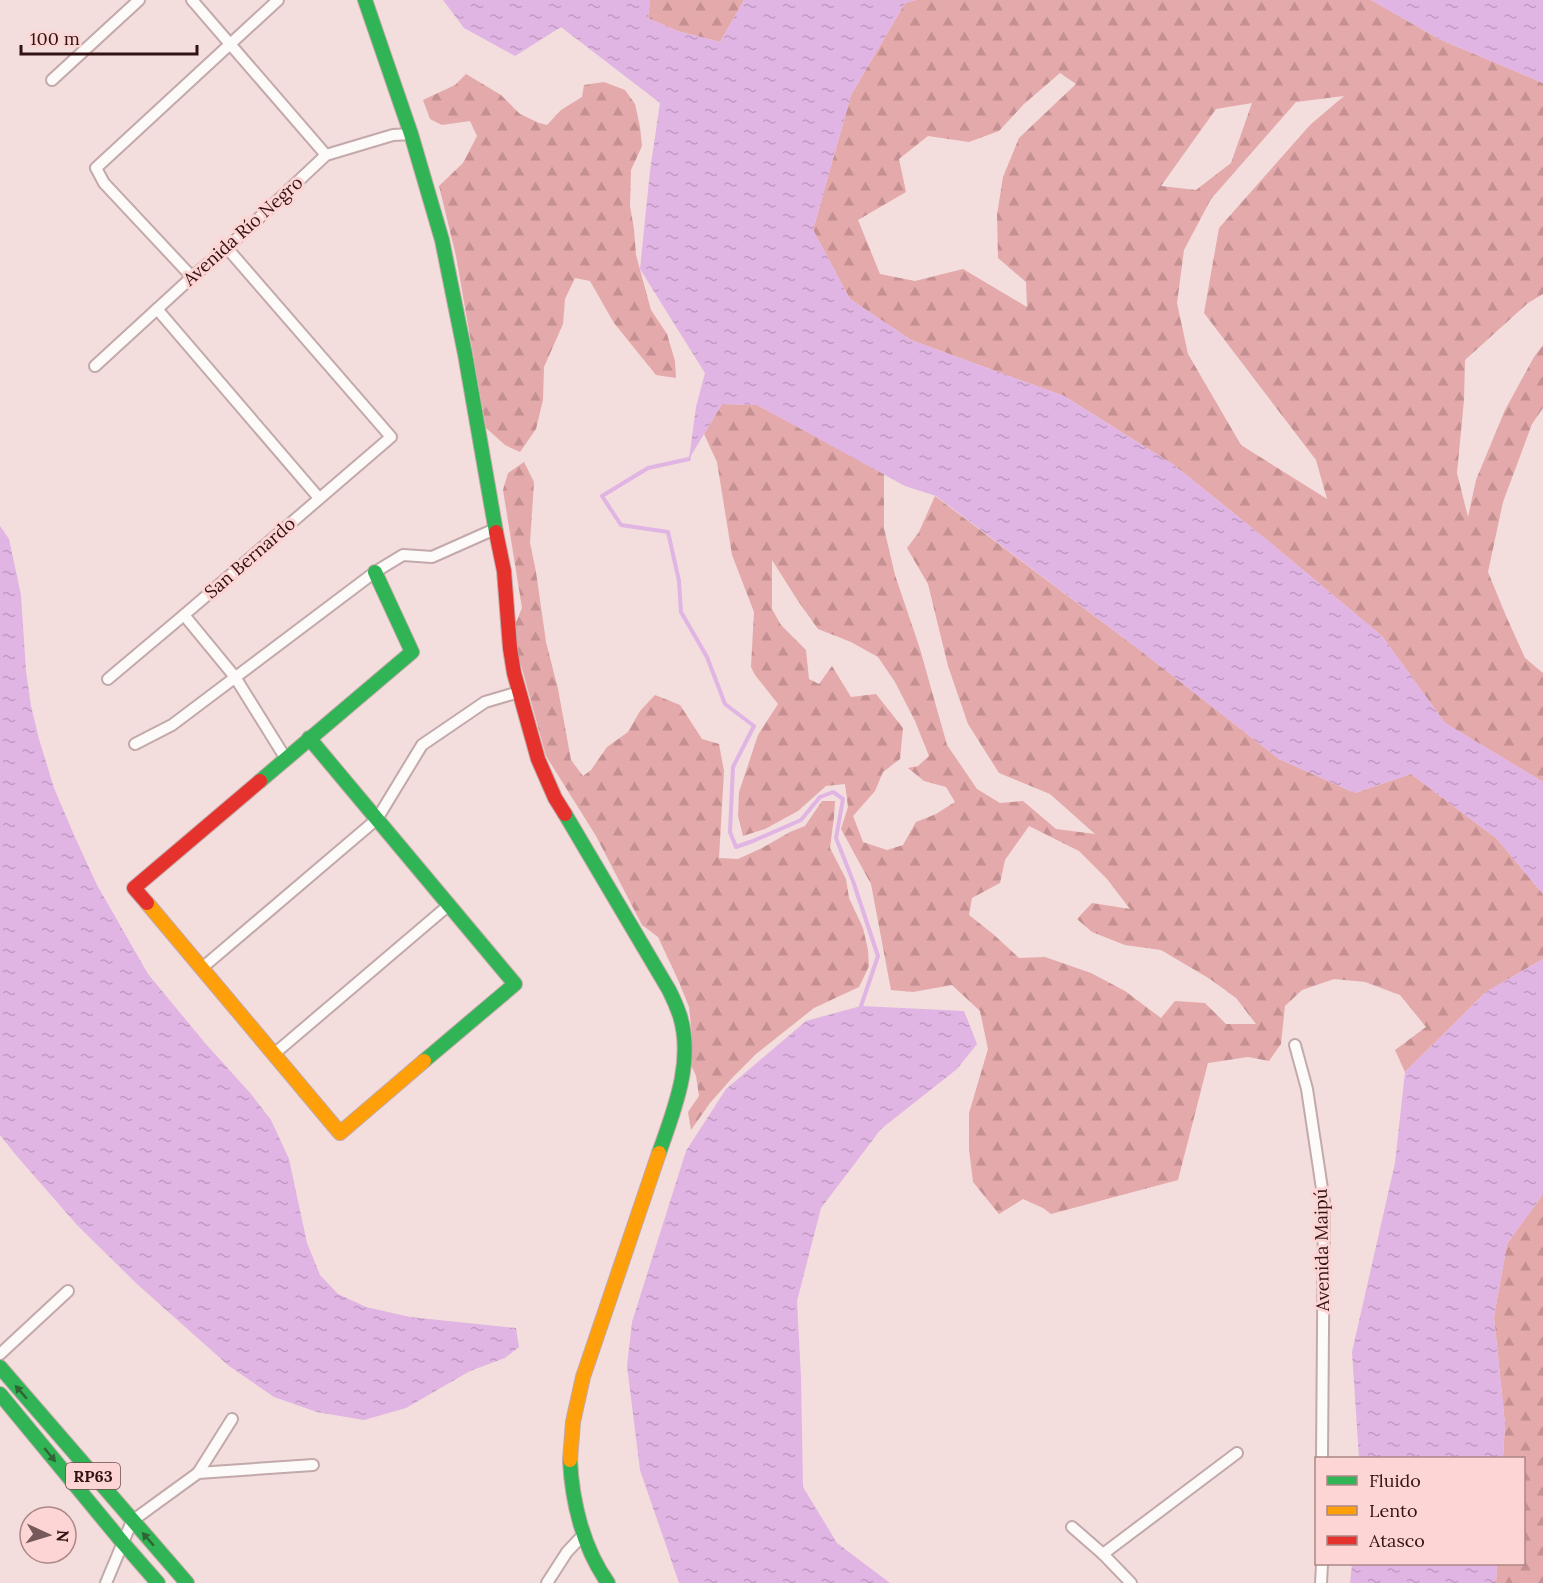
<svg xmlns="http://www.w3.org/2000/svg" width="1543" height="1583" font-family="Lora,serif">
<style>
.forest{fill:url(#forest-firs);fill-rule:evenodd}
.water{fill:url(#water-ripples)}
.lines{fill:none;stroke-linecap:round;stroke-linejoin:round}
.stream{stroke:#e0b4e3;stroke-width:4}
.street-casing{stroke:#c3a9a9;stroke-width:14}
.fast-casing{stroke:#c3a9a9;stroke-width:16}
.slow-casing{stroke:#c3a9a9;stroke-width:16}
.jam-casing{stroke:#c3a9a9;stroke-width:16}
.street{stroke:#fdfafa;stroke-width:10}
.fast{stroke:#30b455;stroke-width:14}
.slow{stroke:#ff9f0a;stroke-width:14}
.jam{stroke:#e5322d;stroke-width:14}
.oneway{fill:#326334}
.labels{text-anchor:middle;stroke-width:6;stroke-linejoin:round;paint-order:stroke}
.shield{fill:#fcd5d4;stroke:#6f4c4d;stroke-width:1.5}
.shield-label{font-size:16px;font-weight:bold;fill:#331213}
.street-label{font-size:18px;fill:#331213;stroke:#fcd5d4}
</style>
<defs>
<pattern id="forest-firs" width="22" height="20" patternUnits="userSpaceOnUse" patternTransform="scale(1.5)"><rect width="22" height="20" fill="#e4a9aa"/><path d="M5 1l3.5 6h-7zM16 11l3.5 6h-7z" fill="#c49091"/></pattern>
<pattern id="water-ripples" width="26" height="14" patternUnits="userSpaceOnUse" patternTransform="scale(1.5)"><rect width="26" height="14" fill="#e0b4e3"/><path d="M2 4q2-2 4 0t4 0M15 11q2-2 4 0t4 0" fill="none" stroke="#c19ac2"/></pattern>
</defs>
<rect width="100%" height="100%" fill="#f3dddd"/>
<!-- forest -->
<g class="forest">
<path d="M650,0h94l-24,42 -43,-11 -29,-13z"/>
<path d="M916,0h455l68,39 104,44v211l-15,9 -63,57 -1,40 -7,73 11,44 8,-37 29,-70 29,-53 9,-12v63l-11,16 -29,78 -15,70 18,44 19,42 18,15v109l-98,-59 -63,-87 -115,-96 -93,-75 -110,-69 -153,-56 -61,-41 -37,-69 38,-135 54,-92zM1060,73l16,11 -57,54 -16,39 -6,38 1,43 28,24 1,25 -64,-38 -48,12 -35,-7 -22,-54 48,-28 -7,-33 29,-23 41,6 30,-11 25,-27zM1344,96l-34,29 -91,103 -15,85 112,147 11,39 -86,-54 -53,-91 -11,-51 7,-53 27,-51 85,-97zM1252,103l-21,60 -35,27 -35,-4 55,-77z"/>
<path d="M466,74l35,21 19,19 19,9 8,2 14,-15 21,-13 2,-12 20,-3 21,8 10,14 5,23 2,19 -11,24 -1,36 4,23 2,26 15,55 16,24 8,27 1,17 -20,-3 -42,-52 -24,-42 -15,-3 -10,21 -2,25 -19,43 -1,33 -7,29 -16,23 -15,-7 -19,-17 -30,-172 -17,-70 24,-23 14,-27 -7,-15 -28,4 -12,-6 -7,-19 32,-15z"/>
<path d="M722,404l35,1 127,68v55l11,47 25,74 27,96 30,44 23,14 23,-2 33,28 39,5 -45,-40 -51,-21 -31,-49 -20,-58 -20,-82 -21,-36 12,-16 16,-36 206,155 138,108 76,34 56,-19 85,64 47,56v65l-57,33 -81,80 -10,-22 31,-23 -26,-32 -35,-13 -31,-3 -32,11 -17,16 -4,38 -12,17 -21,-4 -40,6 -30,117 -127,34 -8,-6 -20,-9 -24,15 -26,-32 -4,-33v-36l19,-64 -8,-38 -28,-26 -39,7 -22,-2 -20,-106 -30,-55 7,-22 -3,-23 -19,2 -28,25 -33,18 -22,7 -5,-20 1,-24 19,-57 20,-31 -23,-29 -4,-8 3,-55 -22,-57 -15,-93 -13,-28zM772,560l26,41 20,28 33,13 27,15 17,25 20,39 14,35 -11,10 -10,2 16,13 22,6 9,15 -19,12 -20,8 -13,23 -16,5 -24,-8 -10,-26 22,-25 8,-19 17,-13 3,-31 -27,-34 -25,3 -19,-31 -13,18 -10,-5 -3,-29 -25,-25 -9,-16zM1029,826l50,25 28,28 23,30 -38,-6 -15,16 15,13 33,13 36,5 49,29 26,19 20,26h-30l-21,-21 -30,-2 -14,17 -36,-27 -34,-18 -46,-16 -26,1 -26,-24 -24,-19 3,-17 28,-15 5,-23z"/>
<path d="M524,462l10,20 -4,61 6,29 10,70 12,47 13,71 12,16 8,-6 16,-23 21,-15 12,-21 15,-16 25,10 22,34 17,5 5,27 -5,87 19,1 24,-11 28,-16 15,-6 17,-25h13l-1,16 -4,31 16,31 3,19 14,30 5,22 1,16 -10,21 -45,21 -58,46 -23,23 -23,26 -19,27 -3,-18 11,-16 -3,-20 -7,-16 3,-25 -3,-28 -10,-25 -21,-45 -16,-12 -46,-89 -50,-80 -34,-124 10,-24 -19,-118 5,-17z"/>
<path d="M1543,1194v389h-47l1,-19h27v-106h-21l2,-34 -11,-107 13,-73z"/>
</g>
<!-- water -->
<g class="water">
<path d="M443,0h207l-2,18 29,13 43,11 24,-42h172l-11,3 -54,92 -38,135 37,69 61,41 153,56 110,69 93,75 115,96 63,87 98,59v112l-47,-56 -85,-64 -56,19 -76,-34 -138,-108 -205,-155 -31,-10 -148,-81 -35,-1 -33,55 7,-52 9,-34 -65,-104 10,-98 10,-68 -99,-76 -46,29 -51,-28z"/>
<path d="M1371,0h172v83l-104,-44z"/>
<path d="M0,526l9,13 12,56 5,76 5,35 8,33 15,49 20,47 23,50 51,89 57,69 46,51 20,26 18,39 18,84 13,32 18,19 28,13 44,10 106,11 3,19 -14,11 -35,13 -64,37 -42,12 -47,-8 -43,-15 -45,-31 -92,-82 -60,-59 -62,-71 -15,-19z"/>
<path d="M1543,959v235l-36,50 -13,73 11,107 -2,34h-144l-7,-106 43,-189 10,-91 81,-80z"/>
<path d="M861,1006l103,5 13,33 -20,25 -76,60 -60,79 -24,93 4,77 2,109 34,56 53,40h-211l-39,-113 -13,-104 5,-44 54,-171 40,-62 80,-68z"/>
<path d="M1352,1564h145l-1,19h-146z"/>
</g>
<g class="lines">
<!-- stream -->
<path class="stream" d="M689,459l-41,9 -46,28 19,29 47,7 11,49 2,31 26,45 18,47 29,22 -21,41 -3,65 6,15 17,-6 48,-21 19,-23 13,-5 10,7 -7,39 17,43 25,75 -17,50"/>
<!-- street casing -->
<g class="street-casing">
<g id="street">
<path d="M192,0l134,155"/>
<path d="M52,80l87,-80"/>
<path d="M192,277l-88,-94 -8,-15 182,-168"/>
<path d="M157,309l162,189"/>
<path d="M95,366l97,-89 35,-29 99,-93 67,-20 18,-1"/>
<path d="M184,615l51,62 51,82"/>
<path d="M108,679l76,-64 207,-178 -164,-189"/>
<path d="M135,744l37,-19 203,-153 28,-17 29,2 63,-28"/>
<path d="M202,968l175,-149 45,-74 63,-43 34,-10"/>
<path d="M1295,1045l12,44 17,113 -2,256"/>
<path d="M274,1054l175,-149"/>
<path d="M0,1354l68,-63"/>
<path d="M198,1473l34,-54"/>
<path d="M1072,1527l31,27 28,29"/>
<path d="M1103,1554l134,-101"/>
<path d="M106,1583l26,-62 66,-48 115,-8"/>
<path d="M547,1583l20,-31 16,-17"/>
<path d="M1321,1583l1,-19"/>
</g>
</g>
<!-- fast casing -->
<g class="fast-casing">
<g id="fast">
<path d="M365,0l46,134 31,106 23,114 31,178"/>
<path d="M309,738l206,246 -91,77"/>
<path d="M260,781l152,-129 -37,-80"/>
<path d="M565,814l104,176c4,8 8,17 11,26 14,46 -6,94 -21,137"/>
<path d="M0,1367l187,216"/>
<path d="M0,1394l123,149 35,40"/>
<path d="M570,1460c2,42 13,88 38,123"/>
</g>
</g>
<!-- slow casing -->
<g class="slow-casing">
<g id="slow">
<path d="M147,903l193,230 84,-72"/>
<path d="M570,1460l3,-38 10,-45 76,-224"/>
</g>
</g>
<!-- jam casing -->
<g class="jam-casing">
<g id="jam">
<path d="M496,532l8,39 6,77 4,25 24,86 17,39 10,16"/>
<path d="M147,903l-13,-15 126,-107"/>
</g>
</g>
<!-- street -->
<use href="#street" class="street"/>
<!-- fast -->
<use href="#fast" class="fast"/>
<!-- slow -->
<use href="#slow" class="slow"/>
<!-- jam -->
<use href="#jam" class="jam"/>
</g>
<!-- one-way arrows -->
<defs><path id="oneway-solid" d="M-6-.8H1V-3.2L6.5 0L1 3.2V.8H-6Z" transform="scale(1.5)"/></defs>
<g class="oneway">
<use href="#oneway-solid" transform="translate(21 1392) rotate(-131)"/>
<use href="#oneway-solid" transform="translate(50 1455) rotate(51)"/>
<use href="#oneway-solid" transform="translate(148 1539) rotate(-131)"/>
</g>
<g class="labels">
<!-- shield labels -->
<rect class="shield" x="66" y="1463" width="54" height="26" rx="4.5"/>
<g class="shield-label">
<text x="93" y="1482">RP63</text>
</g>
<!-- street labels -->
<g class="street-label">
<text transform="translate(243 231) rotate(-42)" y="6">Avenida Río Negro</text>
<text transform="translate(250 558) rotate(-41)" y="6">San Bernardo</text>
<text transform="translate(1322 1250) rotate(-91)" y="6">Avenida Maipú</text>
</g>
</g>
<!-- legend -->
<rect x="1315" y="1457" width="210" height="108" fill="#fcd5d4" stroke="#ac8787" stroke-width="1.5"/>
<rect x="1327" y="1476" width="30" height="9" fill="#30b455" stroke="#ac8787" stroke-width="1.5"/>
<text x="1369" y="1487" font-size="18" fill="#331213">Fluido</text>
<rect x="1327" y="1506" width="30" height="9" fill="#ff9f0a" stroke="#ac8787" stroke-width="1.5"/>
<text x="1369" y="1517" font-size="18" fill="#331213">Lento</text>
<rect x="1327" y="1536" width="30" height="9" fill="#e5322d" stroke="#ac8787" stroke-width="1.5"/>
<text x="1369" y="1547" font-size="18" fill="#331213">Atasco</text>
<!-- north arrow -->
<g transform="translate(48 1535) rotate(94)"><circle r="28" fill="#fcd5d4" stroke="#ac8787" stroke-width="1.5"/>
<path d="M0-4.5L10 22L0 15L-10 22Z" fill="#76595a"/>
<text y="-9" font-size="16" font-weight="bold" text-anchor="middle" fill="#331213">N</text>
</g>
<!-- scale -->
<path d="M21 45v9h176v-9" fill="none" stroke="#331213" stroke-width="3"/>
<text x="30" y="45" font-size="18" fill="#331213" stroke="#fcd5d4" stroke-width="4.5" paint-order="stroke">100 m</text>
</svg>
